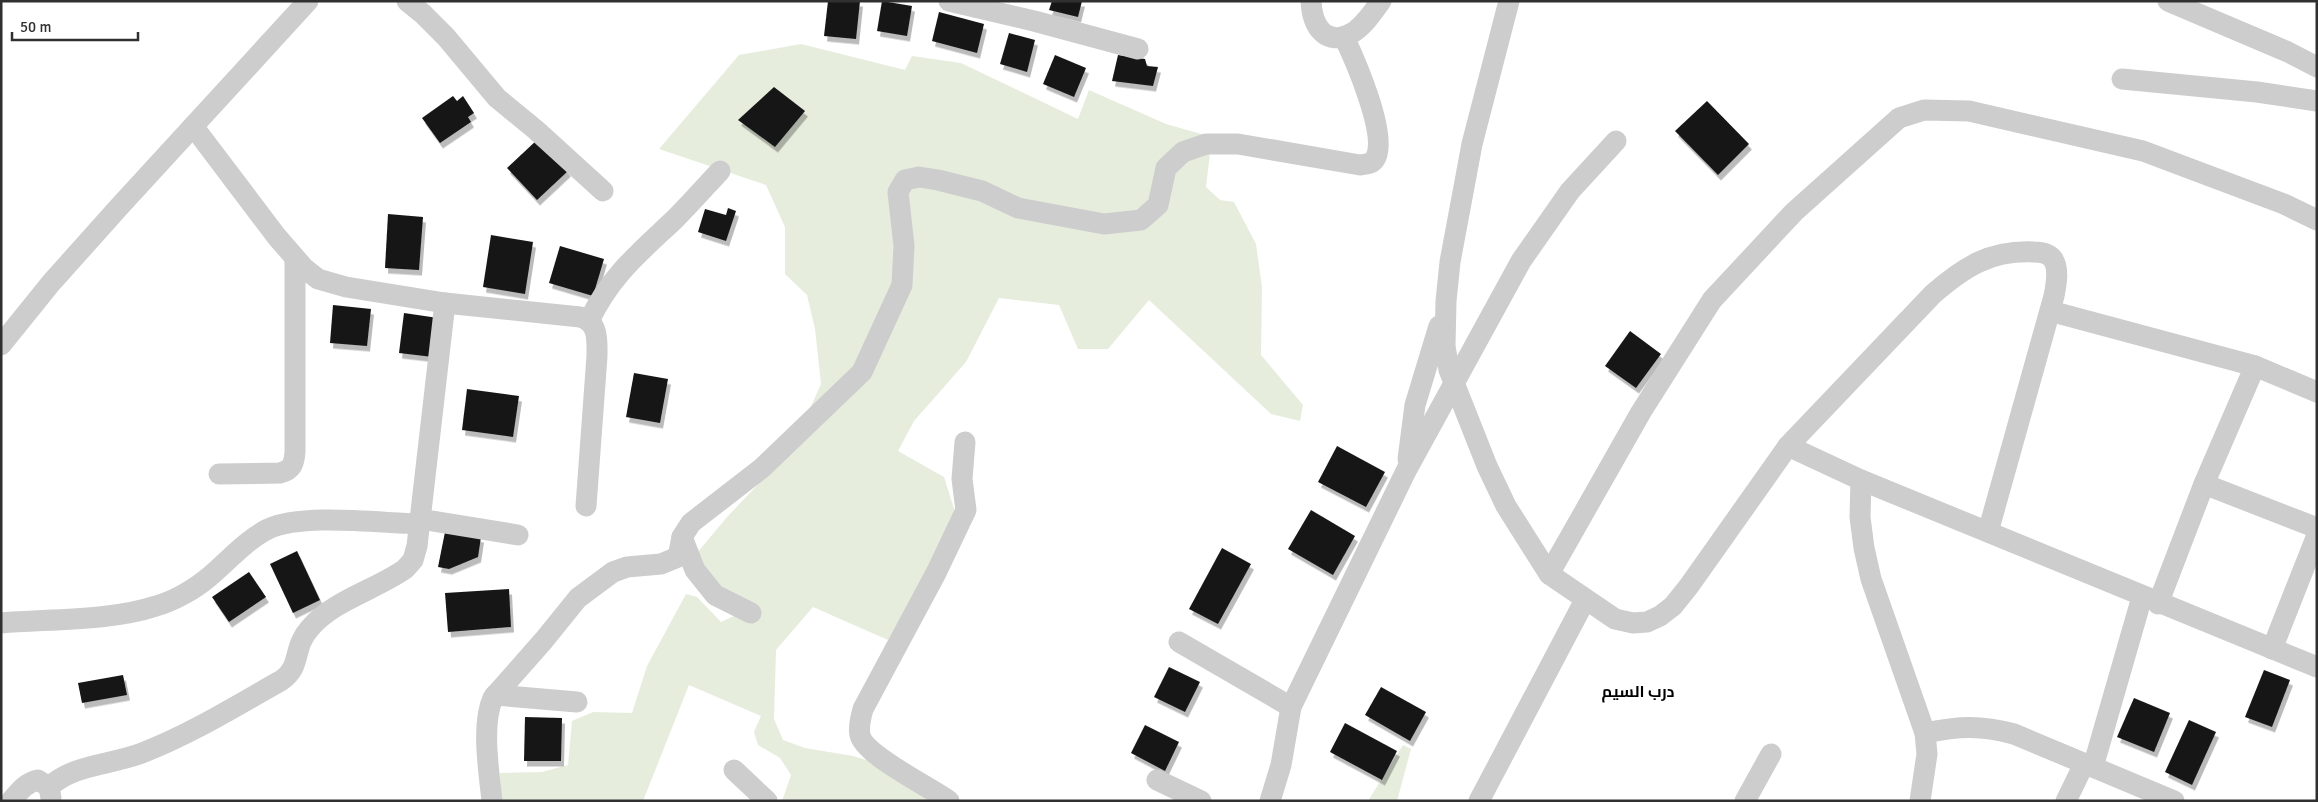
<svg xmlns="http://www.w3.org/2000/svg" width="2318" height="802" font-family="Signika,Cairo,sans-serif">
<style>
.green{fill:#e6eddd}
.building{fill:#171717;filter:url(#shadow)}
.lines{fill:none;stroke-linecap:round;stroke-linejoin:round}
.minor{stroke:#cdcdcd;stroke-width:21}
.labels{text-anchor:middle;stroke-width:5;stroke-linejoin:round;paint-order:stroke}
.quarter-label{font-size:16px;font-weight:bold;fill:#000;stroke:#fff}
</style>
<defs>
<filter id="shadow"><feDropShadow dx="3" dy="5.5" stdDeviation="0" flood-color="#0004"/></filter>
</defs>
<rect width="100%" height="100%" fill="#fff"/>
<!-- green -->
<g class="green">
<path d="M801,44l104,26 7,-14 49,7 117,56 11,-29 77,34 46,13 -6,50 14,13 14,2 22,42 6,43 -1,68 42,50 -3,16 -29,-7 -122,-114 -41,49h-30l-19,-44 -60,-7 -33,64 -52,59 -16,30 46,26 13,41 -69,122 -75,-33 -37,43 -2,69 9,21 22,8 48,8 27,8 49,37h-147l9,-26 -11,-17 -22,-13 -4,-13 7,-16 -72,-31 -46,116h-142l-1,-28 42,-1 26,-7 4,-44 21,-9 39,1 15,-47 39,-72 11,3 24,25 15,-7 -14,-27 -23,-21 -2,-14 30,-36 65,-68 29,-65 -6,-55 -8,-34 -22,-21v-47l-19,-42 -107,-36 80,-94z"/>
<path d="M1403,745l8,4 -14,52h-29z"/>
</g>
<!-- building -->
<g class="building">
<path d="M828,1h32l-4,38 -32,-3z"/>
<path d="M882,1l30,5 -5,30 -30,-5z"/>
<path d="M1052,1h30l-4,16 -29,-7z"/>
<path d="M939,12l45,12 -7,29 -45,-12z"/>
<path d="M1009,33l26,7 -8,32 -27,-8z"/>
<path d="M1055,55l31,13 -12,29 -31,-13z"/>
<path d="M1118,55l27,4 2,7 11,1 -5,19 -41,-5z"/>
<path d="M774,87l31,24 -30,36 -37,-27z"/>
<path d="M453,96l4,5 6,-5 11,17 -6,4 3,5 -31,21 -18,-25z"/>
<path d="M1707,101l42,43 -31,31 -43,-44z"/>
<path d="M538,139l30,32 -31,29 -30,-32z"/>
<path d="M728,208l8,3 -10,30 -28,-9 7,-23 21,6z"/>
<path d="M388,214l35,3 -4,53 -34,-2z"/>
<path d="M491,235l42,7 -8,52 -42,-7z"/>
<path d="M560,246l44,13 -11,37 -44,-13z"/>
<path d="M333,305l38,4 -4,37 -37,-3z"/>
<path d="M404,313l34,5 -5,39 -34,-4z"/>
<path d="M1630,331l31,23 -25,34 -31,-22z"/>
<path d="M634,373l34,6 -8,44 -34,-6z"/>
<path d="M467,389l52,7 -6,41 -51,-7z"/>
<path d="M1337,446l48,26 -19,35 -48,-25z"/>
<path d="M1311,510l44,26 -22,39 -45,-26z"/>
<path d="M445,532l36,5 -3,20 -29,12 -11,-2z"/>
<path d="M1222,548l29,16 -33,60 -29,-15z"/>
<path d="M297,551l23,49 -27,13 -23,-49z"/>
<path d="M249,572l17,25 -37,25 -17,-25z"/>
<path d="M509,589l2,38 -63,5 -3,-39z"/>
<path d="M1169,667l31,15 -15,30 -31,-15z"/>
<path d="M2264,670l26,10 -18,47 -27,-10z"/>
<path d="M123,675l4,20 -45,8 -4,-20z"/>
<path d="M1381,687l45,25 -16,29 -45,-26z"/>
<path d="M2134,698l36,15 -16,39 -37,-15z"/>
<path d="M525,717l37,1 -1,43h-37z"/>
<path d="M2189,720l27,12 -24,53 -27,-13z"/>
<path d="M1345,723l52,28 -15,29 -52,-28z"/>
<path d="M1145,725l34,17 -14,29 -34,-18z"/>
</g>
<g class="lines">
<!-- minor -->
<g class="minor">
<path d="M407,1l16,13 23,23 51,61 39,32 67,61"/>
<path d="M949,1l85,20 104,28"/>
<path d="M1311,1c1,24 14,47 41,32 12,-7 21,-21 29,-32"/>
<path d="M1509,1l-37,143 -22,118 -4,39 -1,45 4,24 38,96 19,40 43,68 66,45 18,4 14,-1 13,-6 13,-10 16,-20 99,-140 73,34 456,187"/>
<path d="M2168,1l120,51 29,15"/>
<path d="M2122,79l135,13 60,9"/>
<path d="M193,126l84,111 27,31 14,11 28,8 99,16 135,14c19,5 17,23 17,39l-11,150"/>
<path d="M2050,311l205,55"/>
<path d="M589,321c22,-46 50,-68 86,-102 15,-15 30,-32 45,-48"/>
<path d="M1,345l50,-62 68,-76 189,-206"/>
<path d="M1788,446l145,-152c31,-27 57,-44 101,-42 7,0 16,1 20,9 5,9 2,25 0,35l-66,236"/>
<path d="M1408,459l7,-54 24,-79"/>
<path d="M219,474l61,-1c12,-3 14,-9 15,-21v-192"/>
<path d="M1861,480l-1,37 4,31 7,31 54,154 2,21 -7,47"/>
<path d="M2204,484l113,44"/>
<path d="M420,519l98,16"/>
<path d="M682,537l13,33 20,25 36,18"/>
<path d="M1549,574l92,-162 71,-112 82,-88 105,-94 25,-8 45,1 174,40 141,53 33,16"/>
<path d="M2158,604l46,-120 51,-118 62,26"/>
<path d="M1,623c48,-4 110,-2 155,-17 18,-5 39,-17 53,-29 19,-16 37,-37 59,-48 35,-16 111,-6 151,-5"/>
<path d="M1179,642l112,65"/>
<path d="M2272,649l45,-114"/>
<path d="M495,695l82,7"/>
<path d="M1925,733c34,-7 56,-8 89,1l160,67"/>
<path d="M2093,767l49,-170"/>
<path d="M734,770l33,31"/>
<path d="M1157,780l44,21"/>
<path d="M49,787c25,-23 62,-22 93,-34 49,-19 94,-47 140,-73 20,-14 10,-32 28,-52 24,-28 65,-38 95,-59l8,-9 4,-14 28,-243"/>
<path d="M11,801c9,-10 14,-18 27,-21l11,7 2,11"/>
<path d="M492,801c-3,-29 -11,-77 1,-103l51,-58 34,-42 35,-26 14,-5 34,-3 17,-7 4,-20 9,-14 71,-55 100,-96 40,-87 2,-39 -6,-54 7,-12 14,-3 19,3 44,11 36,17 86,16 37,-4 17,-15 8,-37 17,-16 23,-8h32l122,21c7,-1 13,-1 16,-8 11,-24 -21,-97 -32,-120"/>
<path d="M949,801c-19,-14 -85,-46 -89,-66 -2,-9 1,-18 3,-26l73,-136 30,-63 -4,-31 3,-37"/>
<path d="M1270,801l11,-36 10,-58 115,-236 115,-210 49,-70 46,-50"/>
<path d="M1479,801l106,-201"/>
<path d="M1745,801l26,-47"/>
<path d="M2066,801l18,-37"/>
</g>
</g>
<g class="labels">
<!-- quarter labels -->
<g class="quarter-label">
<text x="1638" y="697">درب السيم</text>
</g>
</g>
<!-- border -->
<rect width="2318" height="802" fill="none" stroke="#303030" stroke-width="5"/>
<!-- scale -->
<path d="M12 32v8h126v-8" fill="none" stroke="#303030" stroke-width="2.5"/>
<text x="20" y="32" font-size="15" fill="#303030" stroke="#ffffff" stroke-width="4" paint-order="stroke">50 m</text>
</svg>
